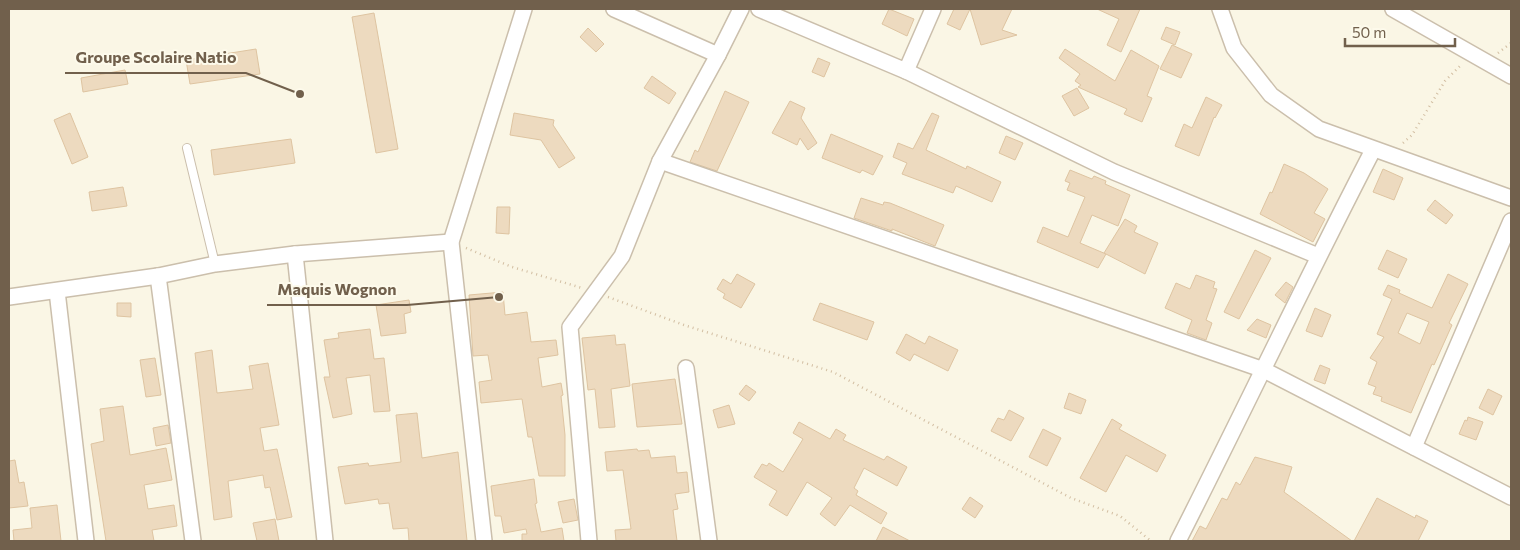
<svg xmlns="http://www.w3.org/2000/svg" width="1520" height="550" font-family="Commissioner,sans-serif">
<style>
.building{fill:#eddabf;stroke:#dec4a1;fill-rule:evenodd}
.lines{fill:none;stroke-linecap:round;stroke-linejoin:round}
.lane-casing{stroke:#cbbfac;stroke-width:10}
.street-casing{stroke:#cbbfac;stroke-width:18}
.path{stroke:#d2bea2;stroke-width:2.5;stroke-dasharray:1 4;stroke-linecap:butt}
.lane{stroke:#fff;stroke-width:8}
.street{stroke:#fff;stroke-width:15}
.leader{fill:none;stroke:#71604c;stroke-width:2}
.callout-dot{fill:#71604c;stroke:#fdfaeb;stroke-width:2}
.callout-label{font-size:16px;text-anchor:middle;font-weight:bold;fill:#71604c;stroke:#fdfaeb;stroke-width:4;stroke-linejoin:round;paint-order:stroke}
</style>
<rect width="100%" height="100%" fill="#faf6e5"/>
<!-- building -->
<g class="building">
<path d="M889,9l25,10 -7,17 -25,-12z"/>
<path d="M954,9h16l-10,21 -13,-6z"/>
<path d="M970,9h42l-10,21 15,5 -36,10z"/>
<path d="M1097,9h43l-19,43 -14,-7 12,-26z"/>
<path d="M374,13l24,136 -22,4 -24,-136z"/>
<path d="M1166,27l14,5 -5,13 -14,-6z"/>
<path d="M588,28l16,16 -8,8 -16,-15z"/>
<path d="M1172,45l20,9 -11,24 -21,-9z"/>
<path d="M256,49l4,25 -70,10 -4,-24z"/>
<path d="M1065,49l50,32 16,-31 28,16 -12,30 5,2 -10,24 -18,-8 3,-5 -49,-22 3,-2 -6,-4 5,-7 -21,-16z"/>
<path d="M818,58l12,5 -6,14 -12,-5z"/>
<path d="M125,70l3,14 -45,8 -2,-14z"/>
<path d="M652,76l24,17 -7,11 -25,-16z"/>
<path d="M1077,88l12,20 -15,8 -12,-20z"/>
<path d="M725,91l24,11 -32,69 -27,-9 5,-12 3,2z"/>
<path d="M1206,97l16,8 -7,13 -1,-1 -15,39 -24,-10 9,-22 8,4z"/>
<path d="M790,101l15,7 -4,10 16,25 -9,7 -8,-12 -3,7 -25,-12z"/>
<path d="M70,113l18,44 -16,7 -18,-44z"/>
<path d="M514,113l40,7 -1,5 22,33 -16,10 -18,-28 -31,-5z"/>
<path d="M932,113l7,3 -13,34 40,19 1,-3 34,16 -9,20 -36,-16 -3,7 -51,-19 5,-11 -14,-6 5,-14 15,6z"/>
<path d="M831,134l52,22 -10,19 -11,-5 -2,3 -38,-15z"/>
<path d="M1006,136l17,7 -8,17 -16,-7z"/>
<path d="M291,139l4,24 -81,12 -3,-25z"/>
<path d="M1284,164l20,9 24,16 -14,24 11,6 -12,23 -53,-28 10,-22 2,1z"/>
<path d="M1383,169l20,9 -9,22 -21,-8z"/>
<path d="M1070,170l22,9 2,-3 12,5 -1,3 25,11 -12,31 -26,-11 -12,28 26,11 -8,14 -61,-26 6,-15 25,10 17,-40 -18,-7 3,-7 -5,-2z"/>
<path d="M123,187l4,19 -35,5 -3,-19z"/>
<path d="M861,198l22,7 1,-3 6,1 54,22 -9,21 -43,-17v2l-38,-13z"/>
<path d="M1435,200l18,15 -7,9 -19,-14z"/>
<path d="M497,207h13l-1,27 -13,-1z"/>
<path d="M1125,219l12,7 -3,6 24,11 -13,31 -41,-21z"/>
<path d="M1255,250l16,8 -32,61 -15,-7z"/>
<path d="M1387,250l20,9 -9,19 -20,-9z"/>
<path d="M737,274l18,10 -14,24 -18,-10 2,-4 -8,-5 6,-10 8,5z"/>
<path d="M1448,274l20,10 -19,39 3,2 -18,40 -2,-1 -21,49 -30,-12 1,-4 -9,-3 3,-7 -8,-3 9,-22 -7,-4 14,-21 -7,-3 15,-35 -9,-4 5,-10 12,5 -1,3 33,15zM1407,313l22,9 -9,22 -22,-11z"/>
<path d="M1196,275l19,7 -2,6 4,1 -11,31 6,3 -6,17 -19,-7 5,-13 -27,-12 11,-25 14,6z"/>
<path d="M1286,282l7,5 -8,16 -10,-8z"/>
<path d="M503,292l2,23 22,-3 4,30 25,-2 2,15 -20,3 4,29 19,-4 2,12 -2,1 4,39v41h-26l-7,-39h-4l-6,-38 -41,4 -2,-21 13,-2 -4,-25 -15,1 -4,-61z"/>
<path d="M409,300l2,12 -7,2 2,19 -25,3 -5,-31z"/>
<path d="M117,303h14v14l-14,-1z"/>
<path d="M820,303l54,19 -7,18 -54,-20z"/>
<path d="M1315,308l16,7 -9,22 -16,-6z"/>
<path d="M1257,319l14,6 -5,13 -19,-8z"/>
<path d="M370,329l4,30 10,-1 6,53 -16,1 -4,-37 -24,3 6,36 -19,4 -9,-41h6l-6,-37 15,-2 -1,-5z"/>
<path d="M906,334l19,10 4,-8 29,14 -10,21 -34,-17 -4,7 -14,-8z"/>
<path d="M615,335l1,10 9,-1 5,42 -19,3 4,38 -16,1 -4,-39 -7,1 -6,-52z"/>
<path d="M212,350l5,43 36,-4 -4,-23 19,-3 11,62 -19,3 4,23 13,-2 15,68 -15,3 -7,-33 -5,1 -2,-13 -35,6 4,36 -18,3 -19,-167z"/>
<path d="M155,358l6,37 -15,2 -6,-37z"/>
<path d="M1320,365l10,4 -5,15 -11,-4z"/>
<path d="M675,379l7,45 -45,3 -5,-43z"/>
<path d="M746,385l10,7 -7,9 -10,-7z"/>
<path d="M1488,389l14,7 -9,19 -14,-7z"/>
<path d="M1069,393l17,7 -5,14 -17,-6z"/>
<path d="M729,405l6,19 -17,4 -5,-18z"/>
<path d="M123,406l7,49 36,-7 6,32 -28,5 4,24 26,-4 3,21 -25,4 2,11h-48l-15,-97 13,-3 -4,-32z"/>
<path d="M1009,410l15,8 -13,23 -20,-10 7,-13 6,2z"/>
<path d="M417,413l5,45 36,-6 9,89h-58l-1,-13 -15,1 -4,-26 -10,1 -1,-5 -33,5 -7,-37 30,-4 1,3 32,-4 -5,-47z"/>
<path d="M1468,417l15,5 -7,18 -17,-6 6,-14 2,1z"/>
<path d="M1112,419l10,6 -3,4 47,26 -9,17 -31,-17 -20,37 -26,-14z"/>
<path d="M799,422l31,17 6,-10 10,6 -3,5 41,20 3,-4 20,11 -10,19 -33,-18 -10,20 4,3 -2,4 31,18 -6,11 -31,-19 -15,21 -15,-12 12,-16 -25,-16 -20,34 -18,-11 8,-14 -23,-14 8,-13 5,2 2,-3 14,9 20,-33 -10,-6z"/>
<path d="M168,425l3,18 -15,3 -3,-18z"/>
<path d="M1043,429l18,9 -14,28 -18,-9z"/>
<path d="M637,449l1,2 11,-1 2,8 24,-2 2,17 10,-1 2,20 -14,2 3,15 -5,1 4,31h-61l-1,-11 16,-1 -8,-59 -16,1 -2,-19z"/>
<path d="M1255,457l37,10 -8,25 68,49h-160l8,-15 6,3 16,-31 5,2 9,-18 4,3z"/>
<path d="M15,460l4,23 5,-1 4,24 -19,2v-47z"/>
<path d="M534,479l3,24 -2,1 6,28 21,-4 2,13h-42v-7h5l-1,-5 -22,4 -3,-17h-6l-4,-30z"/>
<path d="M970,497l13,9 -8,12 -13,-9z"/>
<path d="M1377,498l38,20 1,-3 12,6 -10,20h-64z"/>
<path d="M574,499l4,21 -15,3 -5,-21z"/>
<path d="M57,505l4,36h-47l-1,-11 19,-2 -2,-20z"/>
<path d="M275,519l4,22h-22l-4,-18z"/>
<path d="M883,527l27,14h-34z"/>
</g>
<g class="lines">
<!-- lane casing -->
<g class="lane-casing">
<path id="lane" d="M187,148l28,116"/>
</g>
<!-- street casing -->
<g class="street-casing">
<g id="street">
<path d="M614,9l104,46"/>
<path d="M759,9l147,62 208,101 204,84"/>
<path d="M1220,9l14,39 37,47 48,34 192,69"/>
<path d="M1393,9l118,67"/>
<path d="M906,71l27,-62"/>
<path d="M660,161l604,209 247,127"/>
<path d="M295,254l30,287"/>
<path d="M158,276l35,265"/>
<path d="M57,291l29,250"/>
<path d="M9,297l149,-21 57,-12 80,-10 156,-12"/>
<path d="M686,368l23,173"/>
<path d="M1414,447l97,-226"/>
<path d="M484,541l-33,-299 73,-233"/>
<path d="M589,541l-19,-214 52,-71 38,-95 58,-106 23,-46"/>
<path d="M1178,541c66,-130 128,-262 195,-391"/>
</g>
</g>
<!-- path -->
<g class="path">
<path d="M1498,53l13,-10"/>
<path d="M1403,143l9,-8 33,-54 17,-17"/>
<path d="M466,248l46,19 70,21"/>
<path d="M608,297l76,28 149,47 238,126 49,18 31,25"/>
</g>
<!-- lane -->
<use href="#lane" class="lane"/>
<!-- street -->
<use href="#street" class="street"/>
</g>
<!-- callouts -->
<path class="leader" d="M300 94L246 73H65M499 297L407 305H267"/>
<g class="callout-dot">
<circle cx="300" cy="94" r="5"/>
<circle cx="499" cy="297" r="5"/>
</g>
<g class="callout-label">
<text x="156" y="63">Groupe Scolaire Natio</text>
<text x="337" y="295">Maquis Wognon</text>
</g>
<!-- border -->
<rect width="1520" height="550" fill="none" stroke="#71604c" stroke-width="20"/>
<!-- scale -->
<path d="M1345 38v8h110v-8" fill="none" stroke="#71604c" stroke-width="2.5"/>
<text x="1352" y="38" font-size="15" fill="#71604c" stroke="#fdfaeb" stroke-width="4" paint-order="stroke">50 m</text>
</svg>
